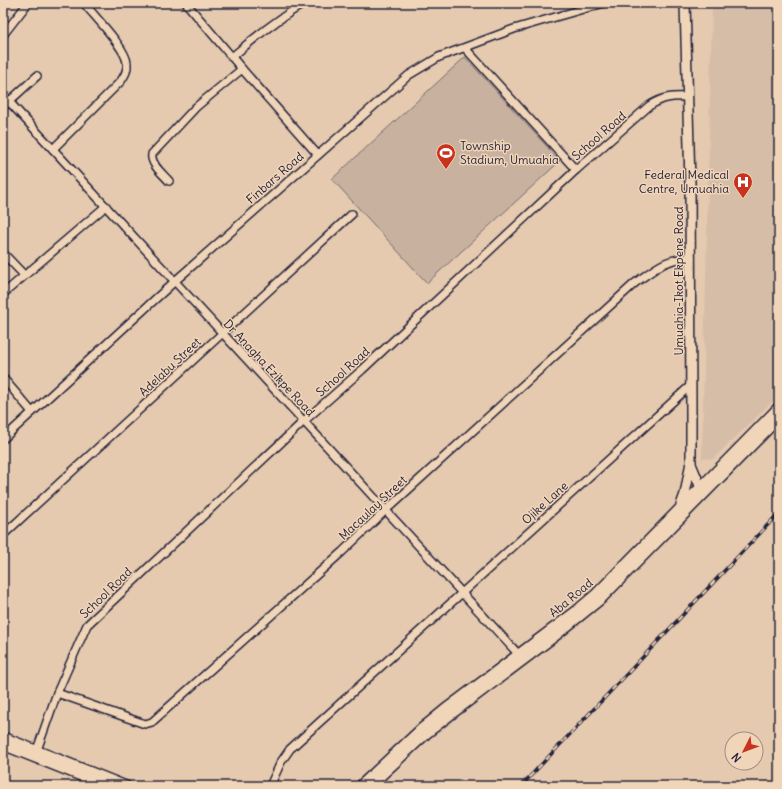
<svg xmlns="http://www.w3.org/2000/svg" width="782" height="789" font-family="Delius,sans-serif">
<style>
.built{fill:#d6bda7}
.green{fill:#c8b19f;stroke:#756a6d}
.lines{fill:none;stroke-linecap:round;stroke-linejoin:round}
.minor-casing{stroke:#22223b;stroke-width:10}
.major-casing{stroke:#22223b;stroke-width:12}
.minor{stroke:#f1d5b8;stroke-width:7}
.major{stroke:#f1d5b8;stroke-width:9}
.rail-casing{stroke:#22223b;stroke-width:3.5}
.rail{stroke:#f1d5b8;stroke-width:2;stroke-dasharray:6;stroke-linecap:butt}
.labels{text-anchor:middle;stroke-width:3;stroke-linejoin:round;paint-order:stroke}
.street-label{font-size:12px;fill:#22223b;stroke:#f1d5b8}
.poi-label{font-size:12px;fill:#22223b;stroke:#f1d5b8;text-anchor:start}
</style>
<rect width="100%" height="100%" fill="#e5cab0"/>
<filter id="ink" filterUnits="userSpaceOnUse"><feTurbulence type="fractalNoise" baseFrequency=".025" numOctaves="2"/><feDisplacementMap in="SourceGraphic" scale="8" xChannelSelector="R" yChannelSelector="G"/><feConvolveMatrix kernelMatrix="1 2 1 2 8 2 1 2 1" color-interpolation-filters="sRGB"/></filter>
<g filter="url(#ink)">
<!-- built -->
<path class="built" d="M712,3h67v392l-66,64 -11,-1z"/>
<!-- green -->
<path class="green" d="M465,57l95,104 -133,122 -95,-104z"/>
<g class="lines">
<!-- minor casing -->
<g class="minor-casing">
<g id="minor">
<path d="M186,3l56,66 76,86"/>
<path d="M3,35l25,-32"/>
<path d="M465,48l111,122"/>
<path d="M232,57c23,-20 47,-39 73,-54"/>
<path d="M3,95l518,562"/>
<path d="M3,107l34,-31"/>
<path d="M53,149l68,-68c4,-6 7,-11 6,-18 -1,-15 -33,-47 -43,-60"/>
<path d="M169,181c-6,-7 -19,-17 -17,-27l44,-47 46,-38"/>
<path d="M3,253l21,22"/>
<path d="M3,294l103,-88"/>
<path d="M3,378l29,34"/>
<path d="M3,439l172,-158 234,-206 30,-18 75,-28 90,-26"/>
<path d="M3,535l349,-321"/>
<path d="M57,693l88,31 7,-2 190,-170 44,-42 249,-227c20,-14 30,-25 56,-25"/>
<path d="M37,750l20,-57 30,-68 217,-204 58,-51 214,-200 73,-64c14,-9 23,-10 39,-9"/>
<path d="M270,786l11,-24 9,-13 401,-364"/>
</g>
</g>
<!-- major casing -->
<g class="major-casing">
<g id="major">
<path d="M691,464l10,24 3,4"/>
<path d="M681,505l4,-11 6,-32v-46l-1,-233 -5,-180"/>
<path d="M3,737l123,49"/>
<path d="M3,745l103,41"/>
<path d="M360,786l61,-57 27,-22 128,-96 20,-17 183,-187"/>
<path d="M370,786l56,-52 27,-21 101,-76 47,-38 178,-181"/>
</g>
</g>
<!-- minor -->
<use href="#minor" class="minor"/>
<!-- major -->
<use href="#major" class="major"/>
<!-- rail casing -->
<g class="rail-casing">
<path id="rail" d="M521,786l258,-273"/>
</g>
<!-- rail -->
<use href="#rail" class="rail"/>
</g>
</g>
<!-- icons -->
<defs>
<g id="stadium-pin" transform="scale(1)"><path d="M0 17L-7.5 6A9.5 9.5 0 1 1 7.5 6Z" fill="#c8321e" stroke="#f1d5b8"/><path d="M0-5a6.5 5 0 1 0 0 10a6.5 5 0 1 0 0-10ZM-3.5-1.8h7v3.6h-7Z" fill="#fff"/></g>
<g id="hospital-pin" transform="scale(1)"><path d="M0 17L-7.5 6A9.5 9.5 0 1 1 7.5 6Z" fill="#c8321e" stroke="#f1d5b8"/><path d="M-5-5h3v3.5h4V-5h3V5h-3V1.5h-4V5h-3Z" fill="#fff"/></g>
</defs>
<g fill-rule="evenodd">
<use href="#stadium-pin" x="446" y="153"/>
<use href="#hospital-pin" x="743" y="182"/>
</g>
<g class="labels">
<!-- street labels -->
<g class="street-label">
<text transform="translate(599 136) rotate(-41)" y="4">School Road</text>
<text transform="translate(275 178) rotate(-41)" y="4">Finbars Road</text>
<text transform="translate(679 281) rotate(-90)" y="4">Umuahia-Ikot Ekpene Road</text>
<text transform="translate(170 367) rotate(-43)" y="4">Adelabu Street</text>
<text transform="translate(269 368) rotate(47)" y="4">Dr Anagha Ezikpe Road</text>
<text transform="translate(343 372) rotate(-42)" y="4">School Road</text>
<text transform="translate(545 503) rotate(-42)" y="4">Ojike Lane</text>
<text transform="translate(373 508) rotate(-43)" y="4">Macaulay Street</text>
<text transform="translate(106 593) rotate(-44)" y="4">School Road</text>
<text transform="translate(571 598) rotate(-40)" y="4">Aba Road</text>
</g>
<!-- poi labels -->
<g class="poi-label">
<text x="460" y="150">Township<tspan x="460" dy="14">Stadium, Umuahia</tspan></text>
<text x="729" y="179" text-anchor="end">Federal Medical<tspan x="729" dy="14">Centre, Umuahia</tspan></text>
</g>
</g>
<!-- margin -->
<rect width="782" height="789" fill="none" stroke="#f1d5b8" stroke-width="16"/>
<rect x="8" y="8" width="766" height="773" fill="none" stroke="#22223b" stroke-width="1.5" filter="url(#ink)"/>
<!-- north arrow -->
<g transform="translate(744 751) rotate(228)"><circle r="19" fill="#f1d5b8" stroke="#9e8d86"/>
<path d="M0-3L7 15L0 10L-7 15Z" fill="#c8321e"/>
<text y="-6" font-size="11" font-weight="bold" text-anchor="middle" fill="#22223b">N</text>
</g>
</svg>
